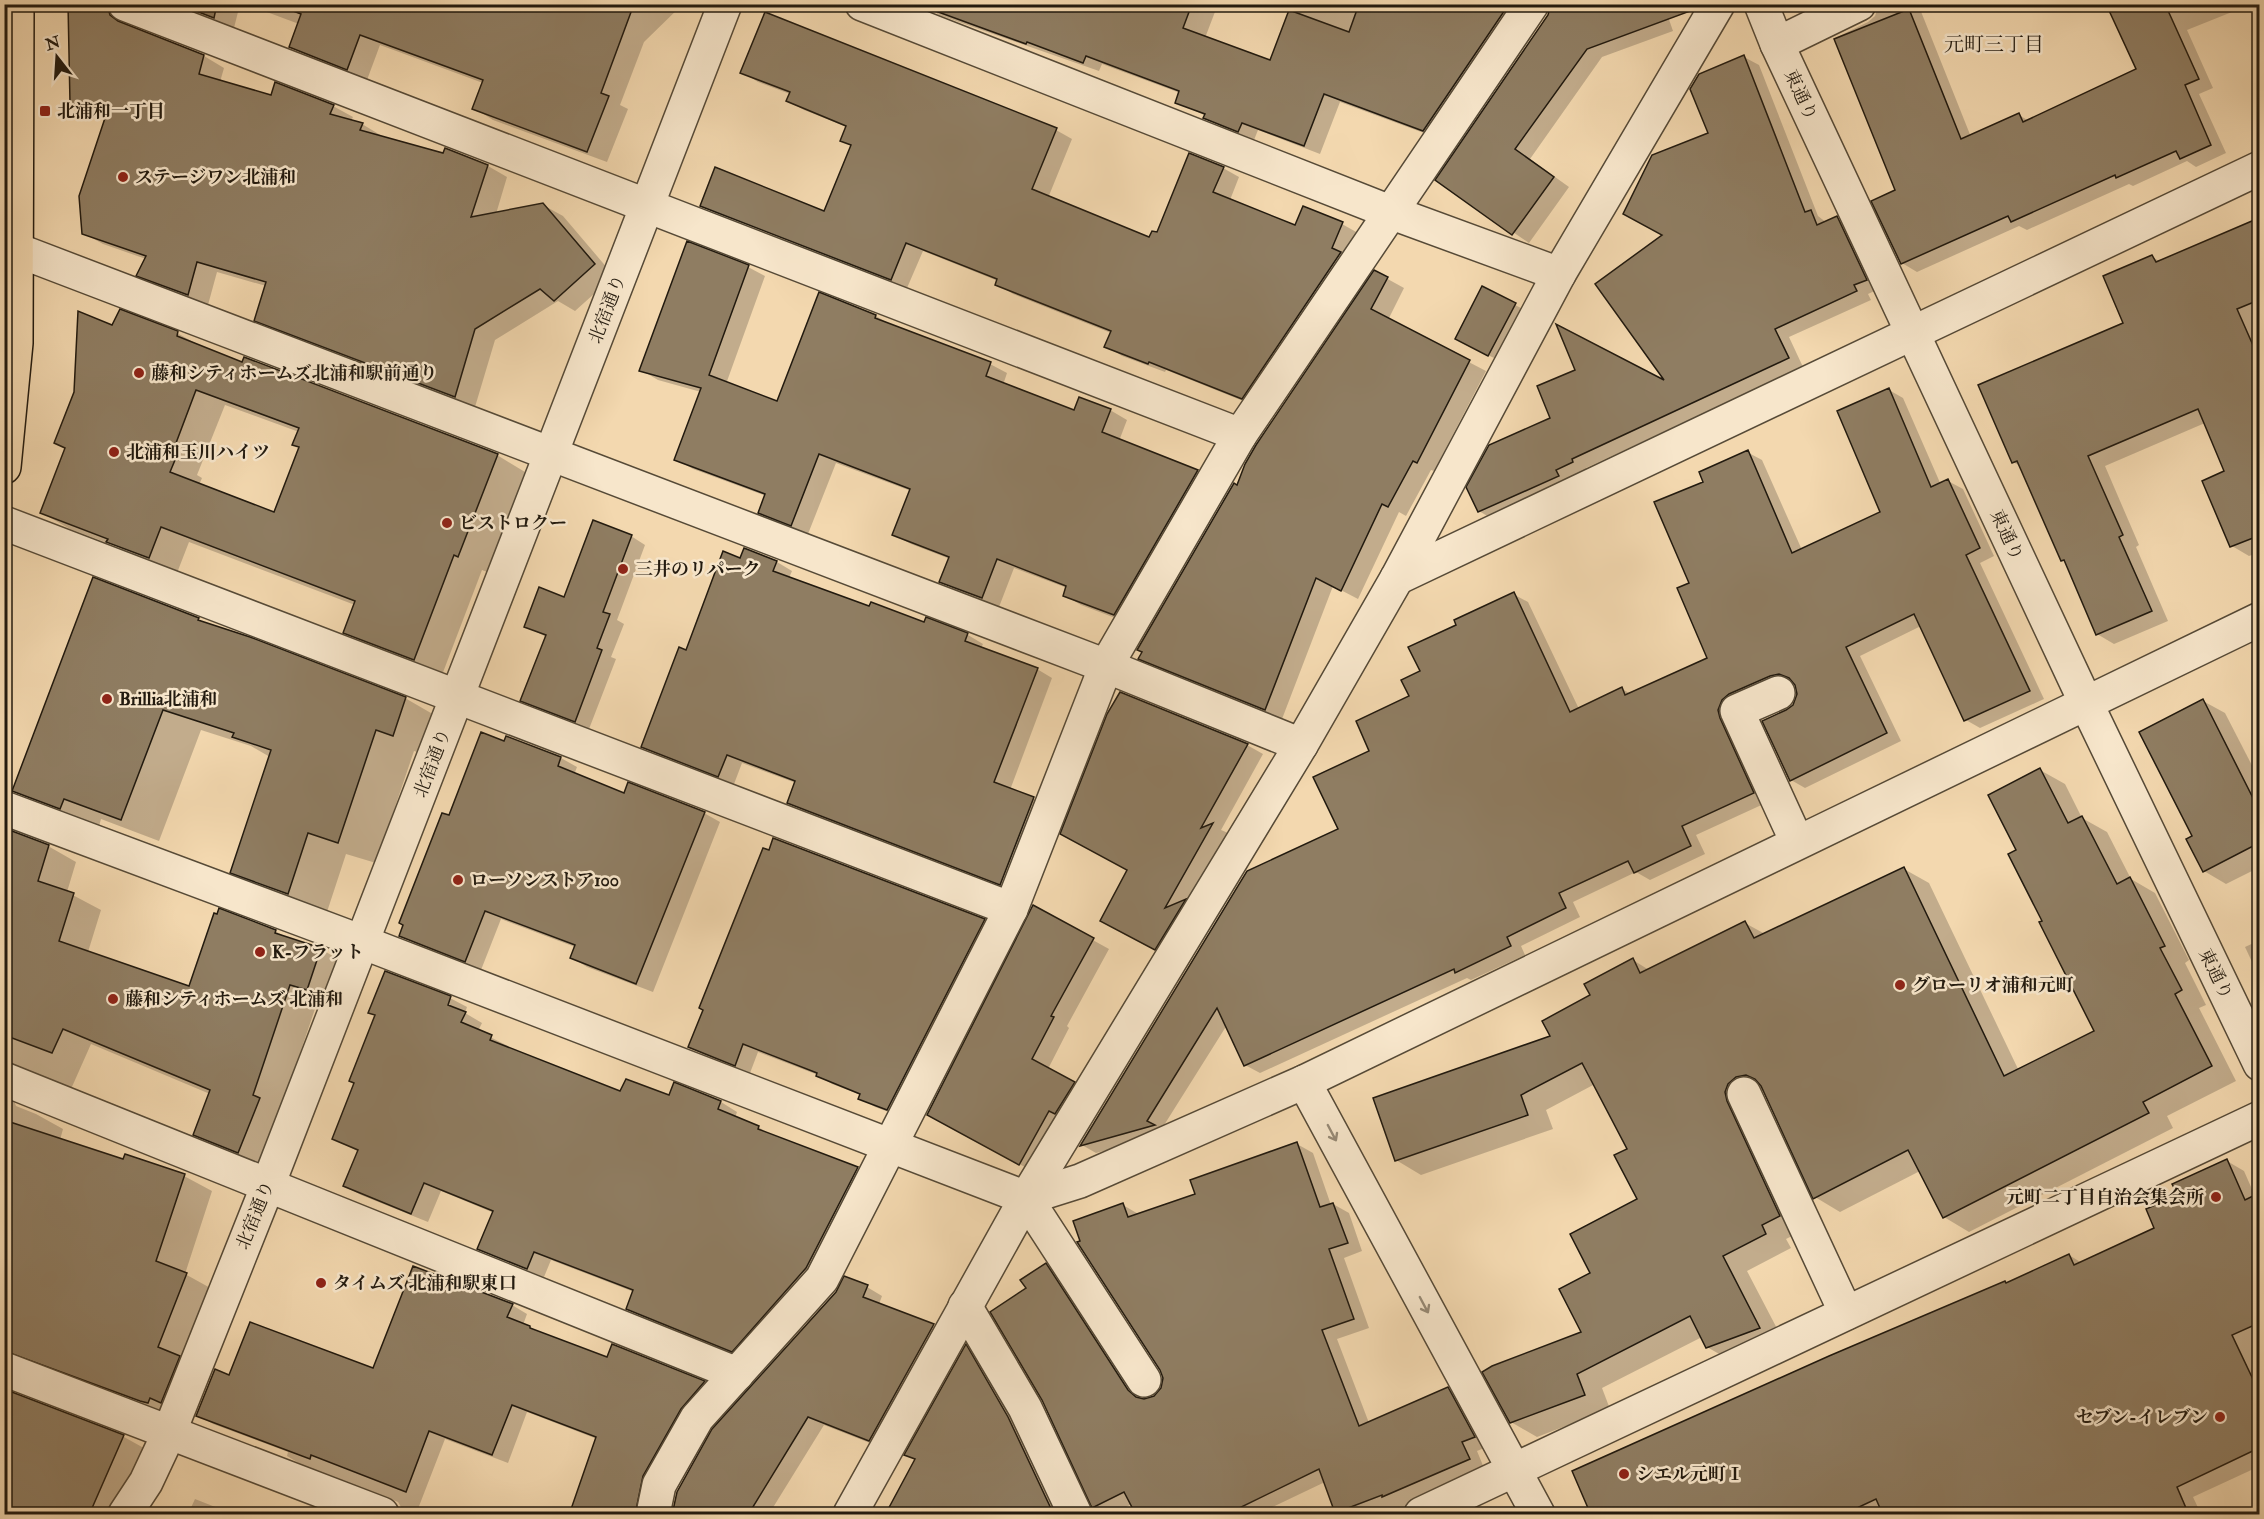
<svg xmlns="http://www.w3.org/2000/svg" width="2264" height="1519" font-family="'IM FELL Double Pica','Noto Serif JP',serif">
<style>
.shadow{fill:#0003;fill-rule:evenodd}
.building{fill:#8f7d62;stroke:#221a0f;stroke-width:1.5;fill-rule:evenodd}
.lines{fill:none;stroke-linecap:round;stroke-linejoin:round}
.minor-casing{stroke:#564a37;stroke-width:36}
.major-casing{stroke:#221a0f;stroke-width:36}
.minor{stroke:#f7e6cb;stroke-width:33}
.major{stroke:#f3d8af;stroke-width:33}
.oneway{stroke:#978a76}
.poi-dot{fill:#8f2418;stroke:#f7e6cb;stroke-width:2}
.labels{text-anchor:middle;stroke-width:5;stroke-linejoin:round;paint-order:stroke}
.street-label{font-size:18px;fill:#221a0f;stroke:#f7e6cb}
.poi-label{font-size:18px;font-weight:bold;fill:#221a0f;stroke:#f7e6cb;text-anchor:start}
.neighbourhood-label{font-size:20px;fill:#221a0f;stroke:#f7e6cb}
</style>
<rect width="100%" height="100%" fill="#f3d8af"/>
<filter id="stains"><feTurbulence type="fractalNoise" baseFrequency=".00333" numOctaves="4"/><feColorMatrix values="0 0 0 0 .2 0 0 0 0 .09 0 0 0 0 .02 0 0 0 .5 -.17"/></filter>
<radialGradient id="worn" r=".72"><stop offset=".6" stop-color="#630" stop-opacity="0"/><stop offset="1" stop-color="#630" stop-opacity=".3"/></radialGradient>
<!-- shadow -->
<g class="shadow">
<path d="M70,4h60l-4,16 4,7 74,29 20,12 -4,14 51,14 62,10 20,11 -2,4 11,3 20,12 -1,2 107,28 19,11 -11,37 47,-9 20,11 51,60 -39,35 -17,-10 -63,39 -20,67 -199,-76 -20,-11 10,-34 -49,-14 -9,33 -50,-19 -20,-11 8,-16 -43,-15 -20,-11 24,-115 -16,-4 -20,-12z"/>
<path d="M172,4h68l-6,24z"/>
<path d="M245,4h438l-39,38 -24,63 8,4 -21,53 -114,-42 -19,-12 9,-25 -103,-38 -13,35 -57,-22 -20,-12 9,-22z"/>
<path d="M924,4h294l-13,34 66,24 22,-58h238l-91,135 -100,-37 -20,52 -62,-24 -4,10 -33,-13 -15,-11 -29,-14 3,-9 -78,-29 -3,7 -160,-56z"/>
<path d="M1552,4h119l-6,4 8,23 -71,26 -72,102 39,28 -40,56 -92,-63 112,-165z"/>
<path d="M1804,4h44l-35,6z"/>
<path d="M1879,4h39l53,133 48,-22 10,6 109,-51 -28,-57 -14,-9h156l-65,26 26,58 -14,6 27,59 -30,14 -9,-6 -54,25 -4,-2 -102,46 -8,-4 -102,46 -15,-9 -5,-72 -62,-153 33,-16 7,-6z"/>
<path d="M1744,57l15,8 59,151 9,7 10,-5 15,9 29,61 -13,6 3,6 -82,37 14,30 -217,101 1,2 -93,50 -15,-9 190,-127 -4,-149z"/>
<path d="M742,72l314,58 16,9 -24,59 102,41 8,-5 65,-66 16,9 -9,23 66,27 46,-3 16,9 -100,174 -92,-37 -1,2 -43,-16 -16,-10 5,-13 -98,-39 -16,-10 1,-3 -75,-30 -16,37 -189,-73 -16,-9 123,7 28,-67 -11,-6 5,-13 -43,-17 -16,-9 2,-7 -32,-12z"/>
<path d="M2260,219v333l-11,4 -17,-10 -6,-75 -21,-48 -100,43 34,79 -3,2 32,74 -54,23 -17,-10 -30,-71 -4,-3 -41,-93 -9,-5 112,-138 27,-67 9,5z"/>
<path d="M748,267l17,9 -39,108 52,19 42,-109 56,22 17,10 97,38 17,9 -4,12 72,27 5,-13 30,11 17,10 -8,21 79,30 16,10 -83,143 -50,-19 -17,-10 3,-7 -53,-20 -15,39 -41,-16 -17,-9 9,-23 -39,-15 -17,-9 17,-44 -75,-28 -28,71 -31,-12 -17,-10 6,-16 -73,-27 -17,-10 25,-67 -43,-12 -17,-10z"/>
<path d="M1375,272l29,16 -16,32 98,51 -52,100 -3,-1 -25,46 -7,-4 -41,87 -25,-13 -51,133 -125,-51 -17,-10 98,-172z"/>
<path d="M1515,305l8,4 -27,50 -32,-16z"/>
<path d="M113,327l64,6 27,15 293,107 28,17 -38,100 -5,-2 -40,105 -69,-27 -28,-16 10,-27 -166,-63 -12,31 -41,-15 -18,-11 -48,-18 -28,-16 24,-64 -10,-6zM225,405l74,27 -5,12 6,3 -25,67 -76,-29 3,-7 -5,-3z"/>
<path d="M1889,390l14,8 38,87 7,-4 15,8 31,67 -14,7 64,136 -64,29 -14,-8 -45,-94 -61,30 41,85 -96,47 -14,-8 -5,-69 8,-6 4,-10 -4,-13 -8,2 -41,18 23,100 -72,33 9,19 -55,26 -14,-8 -63,30 7,15 -59,29 4,9 -54,25 -4,-2 -207,95 -15,-8 -18,-40 -66,105 6,4 -71,19 -14,-8 258,-316 31,-77 40,-55 11,-25 36,-46 55,-32 15,8 51,107 43,-20 9,5 78,-35 -18,-75 14,-101 42,-31 15,8 40,90 80,-37z"/>
<path d="M631,536l14,9 -28,75 7,4 -13,33 5,2 -27,70 -53,-21 -14,-8 24,-63 -20,-11 39,-27z"/>
<path d="M745,550l32,12 15,9 -3,7 81,30 55,16 2,-5 41,16 15,9 -2,4 56,21 15,9 -42,112 24,9 15,9 -33,84 -212,-81 -15,-9 7,-19 -54,-20 -8,21 -76,-29 -15,-8 44,-95z"/>
<path d="M198,619l11,7 196,72 38,22 -12,36 -17,-5 -38,112 -30,-9 -20,61 -56,-21 -38,-22 38,-115 -19,-11 -50,-16 -42,111 -58,-22 -3,11 -47,-18 -38,-22z"/>
<path d="M2203,701l22,12 35,68v86l-34,17 -22,-13 -10,-34z"/>
<path d="M505,743l56,15 16,9 -3,8 51,20 79,18 16,9 -67,170 -66,-25 -16,-10 4,-10 -74,-28 -20,51 -64,-25 -16,-10 49,-118z"/>
<path d="M1247,745l16,9 -42,76 7,3 -39,70 -18,55 -53,-29z"/>
<path d="M2040,770l25,14 17,34 25,14 24,47 24,14 34,67 -4,3 21,42 -7,3 37,73 -69,35 6,12 -204,104 -25,-15 -24,-46 -80,41 -25,-15 -50,-106h-4l-8,7 51,132 -18,9 5,9 -44,23 37,71 -51,20 -26,-15 -5,-10 -100,51 8,21 -73,28 -26,-15 72,-89 9,-59 47,-74 -10,-51 -34,-65 -49,26 7,19 -132,46 -25,-15 156,-123 40,-41 41,-36 16,10 96,-47 20,11 139,-65 25,14 90,188 77,-40 -52,-109 -26,-72z"/>
<path d="M4,831l44,15 28,16 -9,30 34,18 -13,42 102,36 85,-57 13,7 33,11 27,16 -13,40 -17,-5 -38,112 -14,56 -44,-18 -28,-16 16,-40 -119,-50 -20,45 -58,9 3,8 20,8 27,15 -3,11 64,21 60,15 28,15 -27,83 29,16 -38,128 -163,-29 2,6 109,42 27,15 -27,62h-120z"/>
<path d="M1033,907l76,42 -42,77 2,2 -21,41 42,23 -54,81 -91,-49z"/>
<path d="M984,920l15,9 -97,188 -27,-10 -15,-9 1,-3 -29,-11 -14,-9 -60,-23 -8,21 -46,-18 -14,-8z"/>
<path d="M2260,940v39l-15,-32z"/>
<path d="M450,998l17,9 -2,6 17,10 -4,8 30,15 -1,2 114,45 100,9 16,10 -2,6 23,9 17,10 82,32 17,9 -125,182 -105,-42 -17,-10 7,-16 -83,-32 -7,17 -48,-19 -17,-9 15,-36 -53,-22 -13,31 -67,-27 -17,-9 15,-34 -25,-13 22,-56 20,-67 -6,-4z"/>
<path d="M1297,1144l16,9 18,52 2,-1 16,9 13,38 -18,7 25,70 -32,11 32,84 79,-34 16,9 25,48 -12,5 7,17 -64,46h-28l-4,-7 -20,7h-26l-6,-2 -11,-30 -67,32h-121l-5,-10 -20,10h-5l-13,-7 -66,-219 18,-23 15,9 82,126 11,-3 8,-8 2,-11 -41,-173 17,10 57,-20z"/>
<path d="M2227,1161l17,10 11,25 5,2v268l-67,31 8,17h-567l373,-230 62,-29 13,8 74,-34 24,-34z"/>
<path d="M867,1287l15,9 -3,8 55,22 15,8 -64,115 -61,-24 -55,89h-95z"/>
<path d="M512,1305l15,9 -4,11 19,9 66,25 5,-13 91,37 15,8 -68,123h-81l27,-75 -70,-27 -19,51 -63,-24 -29,75 -15,-7 -3,-5 -96,-37 -15,-9 1,-4 -75,-28 -15,-9 32,-38 144,-7z"/>
<path d="M966,1347l14,7 84,160h-177l29,-54 -10,-6z"/>
<path d="M195,1499l38,15h-45z"/>
<path d="M307,1507l20,7h-23z"/>
</g>
<!-- building -->
<g class="building">
<path d="M68,4h39l3,11 8,6 86,34 -5,19 72,21 4,-13 59,23 -4,9 33,9 -3,7 83,23 2,-5 43,17 -17,52 72,-14 52,61 -41,37 -14,-12 -65,40 -20,68 -201,-76 12,-39 -69,-20 -9,33 -52,-19 10,-20 -64,-22 -3,-38 28,-84 -37,-9z"/>
<path d="M178,4h39l-3,14z"/>
<path d="M289,4h345l-33,89 8,3 -22,56 -115,-43 11,-29 -123,-45 -13,35 -58,-23 12,-33 -13,-5z"/>
<path d="M931,4h261l-9,24 87,32 19,-50 60,22 10,-28h150l-86,127 -99,-37 -20,52 -62,-23 -4,9 -35,-14 2,-4 -30,-11 4,-12 -93,-35 -3,7 -56,-21 -1,2 -96,-35z"/>
<path d="M1551,4l144,1 -2,5 -106,39 -72,100 39,28 -42,58 -77,-55 113,-165z"/>
<path d="M2106,4h59l34,75 -14,6 26,60 -31,14 -4,-8 -60,27 -1,-3 -104,47 -3,-6 -107,48 -30,-63 24,-11 -61,-151 75,-30 52,130 58,-26 4,9 113,-53z"/>
<path d="M765,12l292,116 -25,61 117,48 3,-6 5,1 32,-79 35,14 -11,25 82,33 8,-19 40,16 -11,26 9,4 -99,147 -93,-37 -1,2 -44,-17 7,-16 -116,-46 2,-6 -91,-36 -15,37 -191,-74 15,-39 109,44 27,-66 -11,-4 6,-15 -60,-25 4,-9 -50,-19z"/>
<path d="M1744,55l61,157 6,-2 6,15 20,-9 30,64 -13,5 3,6 -82,38 14,29 -217,101 1,3 -17,8 3,6 -81,36 -12,-25 23,-42 61,-27 -13,-32 38,-16 -19,-46 108,56 -69,-96 67,-49 -39,-21 29,-59 56,-22 -18,-44 9,-15z"/>
<path d="M2259,218v82l-22,9 22,50v195l-6,-16 -23,9 -28,-66 22,-10 -26,-62 -110,47 35,79 -4,2 33,74 -56,24 -32,-75 -3,1 -44,-100 -5,2 -34,-78 145,-62 -20,-47 49,-21 4,7z"/>
<path d="M687,241l62,24 -40,110 68,26 42,-109 57,23 -1,3 116,44 -5,14 88,34 5,-13 32,12 -9,23 96,38 -84,145 -51,-19 3,-10 -69,-27 -15,39 -43,-16 10,-25 -57,-22 18,-46 -91,-35 -28,72 -33,-13 7,-19 -91,-34 27,-72 -62,-17z"/>
<path d="M1374,270l14,7 -17,32 99,51 -53,103 -4,-2 -25,46 -6,-3 -41,87 -25,-13 -51,132 -127,-51 4,-7 -5,-2 97,-167 3,2 8,-21 11,-19z"/>
<path d="M1482,286l34,17 -28,53 -33,-17z"/>
<path d="M120,309l58,22 -1,5 65,26 2,-5 254,97 -40,103 -4,-2 -40,105 -71,-27 12,-32 -194,-74 -12,31 -43,-16 2,-3 -68,-26 25,-65 -11,-5 20,-51 4,-81 34,14zM196,390l103,38 -7,17 7,2 -25,65 -104,-40 5,-12 -5,-1z"/>
<path d="M1889,388l42,99 17,-8 32,69 -14,7 64,136 -66,30 -50,-107 -68,33 41,86 -97,48 -28,-60 24,-11 7,-5 4,-11 -2,-9 -6,-7 -10,-4 -9,2 -41,18 -7,6 -4,10 2,8 34,75 -72,33 9,20 -57,27 -6,-12 -69,32 7,15 -59,29 4,9 -56,27 -1,-4 -210,97 -27,-58 -70,113 8,4 -75,21 167,-275 91,-42 -25,-52 56,-26 -13,-30 53,-25 -8,-16 19,-9 -12,-24 48,-22 -2,-5 60,-28 56,120 52,-25 3,8 82,-37 -30,-70 12,-5 -35,-81 49,-20 -4,-10 49,-22 44,103 88,-41 -43,-101z"/>
<path d="M593,520l39,15 -29,77 7,2 -13,34 5,2 -27,72 -55,-21 26,-66 -22,-8 15,-40 25,10z"/>
<path d="M744,548l33,13 -4,10 96,35 2,-4 53,20 2,-5 42,16 -3,8 73,27 -44,114 40,15 -34,88 -213,-82 8,-22 -68,-26 -9,22 -77,-30 38,-100 7,3 37,-99 17,7z"/>
<path d="M93,577l106,41 -1,2 52,17 156,60 -13,39 -17,-6 -38,113 -30,-10 -20,61 -58,-21 41,-123 -39,-13 2,-4 -71,-23 -42,110 -57,-21 -4,10 -48,-18z"/>
<path d="M1120,692l128,52 -47,84 12,-5 -48,85 21,-9 -31,51 -55,-29 27,-51 -67,-36 47,-120z"/>
<path d="M2203,699l56,111v33l-56,29 -17,-33 6,-3 -53,-104z"/>
<path d="M481,732l23,9 2,-5 55,21 -3,9 66,27 4,-11 77,30 -69,172 -66,-26 5,-13 -90,-34 -20,51 -66,-26 4,-11 -4,-2 43,-110 7,2z"/>
<path d="M2040,768l28,55 14,-7 35,68 13,-7 35,69 -5,2 22,42 -7,4 37,72 -69,36 6,11 -206,105 -35,-68 -95,49 -52,-113 -6,-7 -9,-4 -10,2 -8,7 -3,8 2,9 53,115 -18,9 4,9 -43,22 37,72 -54,20 -16,-32 -113,58 8,21 -75,28 -28,-51 10,-6 89,-34 -22,-43 31,-16 -20,-39 67,-35 -23,-44 13,-6 -45,-86 -61,32 7,20 -133,46 -22,-63 177,-62 -8,-15 48,-26 -6,-11 49,-26 7,15 105,-52 9,17 150,-71 100,209 90,-45 -55,-109 3,-1 -34,-67 8,-4 -28,-55z"/>
<path d="M4,828l45,17 -11,36 36,12 -15,48 130,45 25,-73 3,1 2,-6 57,22 -1,3 46,15 -14,42 -17,-5 -37,110 7,3 -22,55 -45,-18 17,-45 -147,-61 -11,24 -48,-18z"/>
<path d="M773,838l212,81 -98,191 -29,-11 2,-5 -44,-18 1,-3 -74,-29 -8,22 -47,-19 15,-37 -4,-2 64,-160 6,2z"/>
<path d="M1033,905l61,33 -43,78 3,1 -22,42 43,23 -20,32 -6,-3 -30,54 -92,-50z"/>
<path d="M385,971l66,25 -3,9 18,7 -5,10 31,13 -2,5 130,51 6,-12 43,16 5,-13 47,19 -3,8 41,17 -1,3 100,38 -52,101 -74,84 -106,-43 7,-19 -99,-38 -7,17 -50,-20 16,-38 -69,-28 -13,31 -68,-28 15,-36 -26,-11 22,-56 -5,-2 26,-66 -7,-2z"/>
<path d="M4,1120l119,39 2,-5 60,20 -29,87 31,12 -29,74 22,9 -19,47 -11,-5 -2,5 -8,-2 -136,-50z"/>
<path d="M1297,1142l23,65 13,-4 15,40 -19,6 25,70 -32,11 37,96 89,-39 27,50 -13,5 8,17 -88,38v-2l-47,18 -16,-44 -94,46h-89l-12,-23 -32,16 -50,-108 -52,-88 36,-24 -6,-8 26,-17 82,127 8,7 8,2 10,-3 7,-8 2,-10 -3,-8 -83,-128 3,-1 -7,-20 50,-18 5,14 67,-23 -5,-14z"/>
<path d="M2227,1159l18,41 14,-7v130l-27,12 27,57v56l-82,39 12,28h-306l-7,-16 -34,16h-251l-19,-44 257,-115 176,-75 1,2 63,-29 5,11 80,-37 -8,-19 32,-14 -6,-11z"/>
<path d="M413,1266l100,38 -6,13 23,9v2l77,29 5,-13 93,37 -24,28 -38,67 -8,39h-66l27,-78 -84,-32 -20,50 -63,-24 -23,61 -95,-37 -1,4 -114,-43 19,-47 14,6 21,-53 123,46z"/>
<path d="M844,1276l24,9 -5,12 71,27 -65,117 -61,-24 -60,98h-76l5,-23 35,-63 124,-137z"/>
<path d="M966,1344l42,73 46,98h-169l30,-56 -11,-4z"/>
<path d="M4,1389l120,46 -35,80h-85z"/>
</g>
<g class="lines">
<!-- minor casing -->
<g class="minor-casing">
<g id="minor">
<path d="M125,4l1115,431"/>
<path d="M862,4l528,208 169,62"/>
<path d="M1761,4l16,40 309,659 174,361"/>
<path d="M1777,44l82,-40"/>
<path d="M17,250l1089,416 195,79"/>
<path d="M4,523l1007,386"/>
<path d="M1397,578l863,-410"/>
<path d="M1778,693l-41,18 60,131"/>
<path d="M4,808l358,134 664,256 118,182"/>
<path d="M4,1079l733,295"/>
<path d="M1304,1082l234,432"/>
<path d="M1744,1094l102,219"/>
<path d="M1026,1198l54,-17 224,-99 956,-463"/>
<path d="M965,1306l60,102 50,106"/>
<path d="M4,1369l378,145"/>
<path d="M125,1514l21,-32 23,-49 99,-248 457,-1181"/>
<path d="M653,1514l6,-29 38,-67 125,-139 189,-370 95,-243 134,-231 292,-431"/>
<path d="M850,1514l176,-316 275,-453 96,-167 162,-304 159,-270"/>
<path d="M1421,1514l839,-396"/>
</g>
</g>
<!-- major casing -->
<g class="major-casing">
<path id="major" d="M4,467l12,-124 1,-339"/>
</g>
<!-- minor -->
<use href="#minor" class="minor"/>
<!-- major -->
<use href="#major" class="major"/>
</g>
<!-- one-way arrows -->
<defs><path id="oneway-shaft" d="M-6 0H5M1.5-3L5.5 0L1.5 3" fill="none" stroke-width="1.6" stroke-linecap="round" stroke-linejoin="round" transform="scale(1.5)"/></defs>
<g class="oneway">
<use href="#oneway-shaft" transform="translate(1332 1133) rotate(62)"/>
<use href="#oneway-shaft" transform="translate(1424 1305) rotate(62)"/>
</g>
<!-- markers -->
<g class="poi-dot">
<rect x="39" y="105" width="12" height="12" rx="3"/>
<circle cx="123" cy="177" r="6"/>
<circle cx="139" cy="373" r="6"/>
<circle cx="114" cy="452" r="6"/>
<circle cx="447" cy="523" r="6"/>
<circle cx="623" cy="569" r="6"/>
<circle cx="107" cy="699" r="6"/>
<circle cx="458" cy="880" r="6"/>
<circle cx="260" cy="952" r="6"/>
<circle cx="1900" cy="985" r="6"/>
<circle cx="113" cy="999" r="6"/>
<circle cx="2216" cy="1197" r="6"/>
<circle cx="321" cy="1283" r="6"/>
<circle cx="2220" cy="1417" r="6"/>
<circle cx="1624" cy="1474" r="6"/>
</g>
<g class="labels">
<!-- street labels -->
<g class="street-label">
<text transform="translate(1801 95) rotate(65)" y="6">東通り</text>
<text transform="translate(607 309) rotate(-69)" y="6">北宿通り</text>
<text transform="translate(2007 535) rotate(65)" y="6">東通り</text>
<text transform="translate(432 763) rotate(-69)" y="6">北宿通り</text>
<text transform="translate(2216 974) rotate(64)" y="6">東通り</text>
<text transform="translate(255 1215) rotate(-68)" y="6">北宿通り</text>
</g>
<!-- poi labels -->
<g class="poi-label">
<text x="57" y="117">北浦和一丁目</text>
<text x="135" y="183">ステージワン北浦和</text>
<text x="151" y="379">藤和シティホームズ北浦和駅前通り</text>
<text x="126" y="458">北浦和玉川ハイツ</text>
<text x="459" y="529">ビストロクー</text>
<text x="635" y="575">三井のリパーク</text>
<text x="119" y="705">Brillia北浦和</text>
<text x="470" y="886">ローソンストア100</text>
<text x="272" y="958">K-フラット</text>
<text x="1912" y="991">グローリオ浦和元町</text>
<text x="125" y="1005">藤和シティホームズ 北浦和</text>
<text x="2204" y="1203" text-anchor="end">元町二丁目自治会集会所</text>
<text x="333" y="1289">タイムズ 北浦和駅東口</text>
<text x="2208" y="1423" text-anchor="end">セブン-イレブン</text>
<text x="1636" y="1480">シエル元町Ⅰ</text>
</g>
<!-- neighbourhood labels -->
<g class="neighbourhood-label">
<text x="1994" y="51">元町三丁目</text>
</g>
</g>
<!-- margin -->
<rect width="2264" height="1519" fill="none" stroke="#f3d8af" stroke-width="24"/>
<rect x="6" y="6" width="2252" height="1507" fill="none" stroke="#221a0f" stroke-width="3"/>
<rect x="12" y="12" width="2240" height="1495" fill="none" stroke="#221a0f" stroke-width="1.5"/>
<!-- north arrow -->
<g transform="translate(57 57) rotate(343)" stroke="#f7e6cb" stroke-width="4.5" paint-order="stroke">
<path d="M0-4.5L10 22L0 15L-10 22Z" fill="#221a0f"/>
<text y="-9" font-size="16" font-weight="bold" text-anchor="middle" fill="#221a0f">N</text>
</g>
<rect width="100%" height="100%" filter="url(#stains)"/>
<rect width="100%" height="100%" fill="url(#worn)"/>
</svg>
